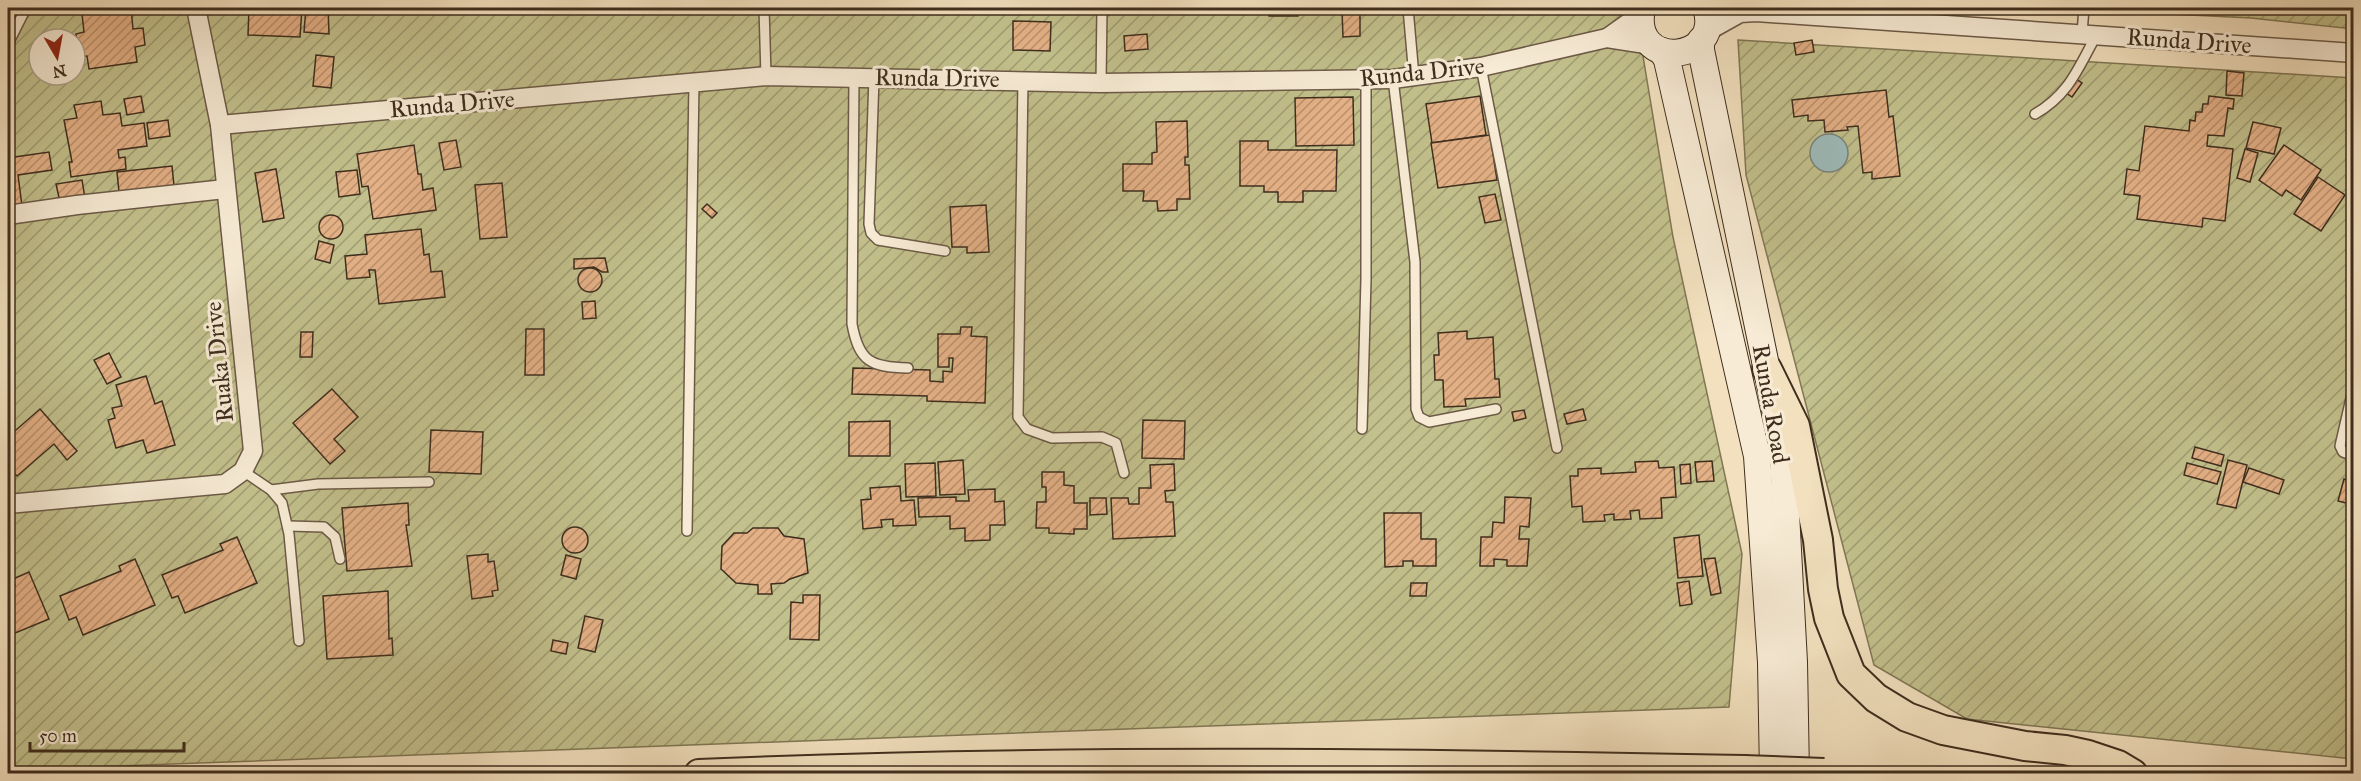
<svg xmlns="http://www.w3.org/2000/svg" width="2361" height="781" font-family="'IM FELL Great Primer',serif">
<style>
.garden{fill:url(#garden-furrows);stroke:#807755;stroke-width:1.5;fill-rule:evenodd}
.water{fill:#9ebbba;stroke:#78837c;stroke-width:1.5}
.building{fill:url(#building-hatch);stroke:#3f2e1e;stroke-width:1.5}
.lines{fill:none;stroke-linecap:round;stroke-linejoin:round}
.lane-casing{stroke:#6c5a46;stroke-width:12}
.street-casing{stroke:#6c5a46;stroke-width:21}
.secondary-casing{stroke:#3f2e1e;stroke-width:28}
.primary-casing{stroke:#3f2e1e;stroke-width:32}
.lane{stroke:#f7ebd5;stroke-width:9}
.street{stroke:#f7ebd5;stroke-width:18}
.secondary{stroke:#f7ebd5;stroke-width:26}
.primary{stroke:#f2e0be;stroke-width:28}
.primary-bridge-casing{stroke:#3f2e1e;stroke-width:32;stroke-linecap:butt}
.primary-bridge{stroke:#f2e0be;stroke-width:28}
.labels{text-anchor:middle;stroke-width:6;stroke-linejoin:round;paint-order:stroke}
.street-label{font-size:24px;fill:#3f2e1e;stroke:#f7ebd5}
</style>
<defs>
<pattern id="garden-furrows" width="10" height="10" patternUnits="userSpaceOnUse" patternTransform="scale(1.5)"><rect width="10" height="10" fill="#c2c08c"/><path d="M-1 1l2-2M0 10L10 0M9 11l2-2" fill="none" stroke="#9f9c72"/></pattern>
<pattern id="building-hatch" width="6" height="6" patternUnits="userSpaceOnUse" patternTransform="scale(1.5)"><rect width="6" height="6" fill="#e4b086"/><path d="M-1 1l2-2M0 6l6-6M5 7l2-2" fill="none" stroke="#ba906d"/></pattern>
</defs>
<rect width="100%" height="100%" fill="#f2e0be"/>
<filter id="stains"><feTurbulence type="fractalNoise" baseFrequency=".00333" numOctaves="4"/><feColorMatrix values="0 0 0 0 .2 0 0 0 0 .09 0 0 0 0 .02 0 0 0 .5 -.17"/></filter>
<radialGradient id="worn" r=".72"><stop offset=".6" stop-color="#630" stop-opacity="0"/><stop offset="1" stop-color="#630" stop-opacity=".3"/></radialGradient>
<!-- garden -->
<g class="garden">
<path d="M8,8h1627l38,229 69,317 -13,153 -1721,63zM39,39h36v36h-36z"/>
<path d="M2047,8h306v21l-102,-11z"/>
<path d="M1738,40l615,38v681l-386,-40 -93,-54 -128,-490z"/>
</g>
<!-- water -->
<circle class="water" cx="1829" cy="153" r="19"/>
<!-- building -->
<g class="building">
<path d="M108,8h23l2,21 10,-1 2,17 -10,2 2,15 -48,7 -2,-13 -8,1 -3,-23 8,-2 -2,-18 27,-3z"/>
<path d="M249,8h53l-2,29 -52,-2z"/>
<path d="M306,8h22l1,26 -25,-2z"/>
<path d="M1269,8h21v3h8v5h-29z"/>
<path d="M1312,8h48v28l-17,1 -1,-26 -30,1z"/>
<path d="M1013,21l38,1 -1,29 -37,-1z"/>
<path d="M1147,34l1,15 -23,2 -1,-15z"/>
<path d="M1812,40l2,12 -18,3 -2,-12z"/>
<path d="M316,55l18,2 -3,31 -18,-2z"/>
<path d="M2227,71l17,2 -2,23 -16,-1z"/>
<path d="M2076,79l6,4 -10,14 -6,-4z"/>
<path d="M1886,90l3,27 4,-1 7,60 -28,3v-7l-9,1 -5,-47 -11,1 1,3 -23,2 -1,-12 -16,1v-6l-14,2 -2,-17z"/>
<path d="M141,96l3,16 -17,3 -3,-16z"/>
<path d="M1480,96l6,39 -54,8 -6,-39z"/>
<path d="M2209,96l25,3 -1,10 -5,-1 -4,28 -16,-1 -1,11 26,3 -8,72 -22,-3 -1,9 -65,-8 3,-23 -16,-2 3,-25 12,2 6,-45 44,5 1,-11 5,1 1,-9h6l1,-8h5z"/>
<path d="M1353,97l1,48 -58,1 -1,-48z"/>
<path d="M101,101l2,14 17,-2 2,13 22,-3 3,23 -29,4 1,8 6,-1 1,12 -55,8 -2,-15h3l-8,-42 13,-2 -3,-13z"/>
<path d="M168,120l2,16 -21,3 -2,-16z"/>
<path d="M1187,121l1,36h-3v8h4l1,34h-13v11l-19,1 -1,-10h-14l1,-10h-21v-27h29v-11l5,-1 -1,-30z"/>
<path d="M2253,122l28,6 -7,26 -28,-6z"/>
<path d="M1490,135l7,45 -59,8 -7,-45z"/>
<path d="M456,140l5,27 -17,3 -5,-27z"/>
<path d="M1240,141h28v9h69l-1,41h-33v11h-25v-10h-14v-6h-24z"/>
<path d="M414,145l4,29h3l2,16 10,-2 3,22 -63,9 -5,-33 -6,1 -5,-33z"/>
<path d="M2284,145l37,25 -20,30 -15,-10 -4,6 -23,-16z"/>
<path d="M2245,149l13,4 -8,29 -13,-4z"/>
<path d="M49,152l3,18 -34,5 4,31 -14,2v-50z"/>
<path d="M172,166l2,20 -55,6 -2,-20z"/>
<path d="M276,169l8,49 -21,4 -8,-49z"/>
<path d="M357,170l3,24 -21,3 -3,-25z"/>
<path d="M2318,177l27,18 -24,36 -27,-17z"/>
<path d="M82,180l3,18 -25,4 -4,-18z"/>
<path d="M502,183l5,54 -27,2 -5,-54z"/>
<path d="M1495,194l6,26 -16,3 -6,-26z"/>
<path d="M707,204l10,9 -5,5 -10,-9z"/>
<path d="M986,205l3,47 -22,1v-6h-15l-2,-40z"/>
<circle cx="331" cy="227" r="12"/>
<path d="M421,229l3,26 5,-1 2,18 11,-1 3,26 -66,7 -4,-34h-6l1,7 -23,2 -2,-23 22,-2 -2,-19z"/>
<path d="M319,241l15,4 -4,18 -15,-4z"/>
<path d="M605,258l3,14h-6l-8,-5 -20,2v-10z"/>
<circle cx="590" cy="280" r="12"/>
<path d="M595,301l1,17 -13,1 -1,-17z"/>
<path d="M961,327h11l-1,9 16,1 -2,66 -58,-2v-5l-75,-2 1,-26 77,2v11l13,1v-11l9,1 1,-14h-4v9h-11v-33h22z"/>
<path d="M526,329h18v46h-19z"/>
<path d="M1467,331v8l26,-2 2,42h4l1,18 -35,2 1,7 -22,1 -1,-27h-8l-1,-25h5l-1,-22z"/>
<path d="M301,332h12l-1,25h-12z"/>
<path d="M109,353l12,24 -14,7 -13,-24z"/>
<path d="M146,376l9,28 7,-3 13,44 -28,8 -4,-13 -27,8 -8,-28 7,-2 -3,-10 10,-2 -6,-21z"/>
<path d="M332,389l26,28 -24,22 11,12 -15,13 -37,-41z"/>
<path d="M40,409l37,42 -10,9 -13,-16 -37,32 -5,-5 -4,4v-38z"/>
<path d="M1583,409l3,11 -19,4 -3,-10z"/>
<path d="M1524,410l2,8 -12,3 -2,-9z"/>
<path d="M1143,420l42,1 -1,38 -42,-1z"/>
<path d="M890,421v35h-41v-34z"/>
<path d="M431,430l52,2 -2,42 -52,-2z"/>
<path d="M2195,447l29,8 -3,11 -29,-8z"/>
<path d="M963,460l2,34 -25,1 -2,-33z"/>
<path d="M2228,460l19,5 -11,43 -19,-4z"/>
<path d="M1658,461l1,7 15,-1 2,30 -15,1 1,20 -22,1 -1,-9 -9,1 1,8 -17,1v-6l-10,1 1,6 -22,1 -1,-16 -10,1 -2,-31h8v-7l23,-1v6l35,-2 -1,-10z"/>
<path d="M1712,461l2,20 -17,1 -2,-20z"/>
<path d="M935,463l1,33 -30,1 -1,-33z"/>
<path d="M2187,463l34,9 -4,12 -33,-9z"/>
<path d="M1174,464l1,26 -10,1 1,11h7l2,34 -62,3 -2,-41h17l1,6h10v-16h12l-1,-23z"/>
<path d="M1690,464l1,19 -10,1 -1,-19z"/>
<path d="M2249,468l35,12 -5,14 -36,-12z"/>
<path d="M1042,472h22v13l10,1v17h13v26h-13v5l-25,-1v-5h-13l1,-26h9v-15h-4z"/>
<path d="M2344,479l10,3v23l-16,-4z"/>
<path d="M900,486l1,15 13,-1 2,25 -23,1v-7l-12,1 1,7 -19,2 -2,-29 10,-1 -1,-11z"/>
<path d="M995,489v13l9,-1 1,24h-15v15l-25,1v-13l-15,1v-13l-31,1 -1,-19 38,-1v4h13l-1,-11z"/>
<path d="M1505,497l26,1 -2,29 -9,-1 -1,13h10l-2,27h-20v-6l-13,-1v7h-14l1,-29h11l1,-15 11,1z"/>
<path d="M1090,498h16l1,16 -17,1z"/>
<path d="M408,503l1,22h-3l6,41 -65,5 -5,-63z"/>
<path d="M1384,513h37v26h15v27h-23v-5h-10v5l-18,1z"/>
<circle cx="575" cy="540" r="13"/>
<path d="M753,528h25l6,8 20,3 4,34 -18,6 -6,4 -13,1 1,10h-14v-9l-22,-2 -15,-14 1,-23 12,-13h13z"/>
<path d="M1699,535l4,41 -25,2 -4,-40z"/>
<path d="M237,537l20,46 -72,30 -7,-17 -6,2 -10,-23 61,-25 -3,-6z"/>
<path d="M488,554v8l6,-1 4,29 -6,1 1,5 -21,3 -5,-43z"/>
<path d="M566,555l15,4 -5,20 -15,-4z"/>
<path d="M1715,558l6,35 -10,2 -7,-36z"/>
<path d="M135,559l20,46 -72,30 -7,-18 -7,3 -9,-24 61,-25 -2,-5z"/>
<path d="M29,572l20,47 -41,17v-48l7,-3 -2,-6z"/>
<path d="M1689,581l3,23 -12,2 -3,-23z"/>
<path d="M1411,583h16l-1,13h-16z"/>
<path d="M388,591l1,48 3,-1 1,17 -66,4 -4,-63z"/>
<path d="M803,595h17l-1,45 -29,-1 1,-37 12,1z"/>
<path d="M585,616l18,4 -8,32 -17,-4z"/>
<path d="M553,640l15,3 -2,11 -15,-3z"/>
</g>
<g class="lines">
<!-- lane casing -->
<g class="lane-casing">
<g id="lane">
<path d="M764,8l2,68"/>
<path d="M1408,8l6,69"/>
<path d="M2082,33l2,-25"/>
<path d="M8,44l18,-36"/>
<path d="M1481,67l76,381"/>
<path d="M854,77l-2,247c7,38 19,43 56,44"/>
<path d="M874,77l-5,147 2,9 7,7 67,11"/>
<path d="M1393,79l22,183 1,147 3,8 10,5 67,-13"/>
<path d="M1023,80l-5,337 9,12 25,9 50,-1 14,6 8,30"/>
<path d="M1101,83l1,-75"/>
<path d="M2035,114c34,-19 43,-46 62,-80"/>
<path d="M2354,385l-14,61 3,6 11,4"/>
<path d="M1362,429l4,-150v-200"/>
<path d="M243,471l28,19 11,13 7,31 10,107"/>
<path d="M271,490l47,-6 111,-2"/>
<path d="M288,526l36,1 11,10 5,22"/>
<path d="M687,531l7,-449"/>
</g>
</g>
<!-- street casing -->
<g class="street-casing">
<g id="street">
<path d="M1706,32l34,-19 16,-1 598,41"/>
<path d="M1607,38l34,-24"/>
<path d="M220,125l546,-49 335,7 292,-4 88,-12 126,-29 45,7"/>
<path d="M8,215l69,-10 148,-16"/>
<path d="M8,504l217,-20 18,-13 10,-20 -33,-326 -24,-117"/>
</g>
</g>
<!-- secondary casing -->
<g class="secondary-casing">
<g id="secondary">
<path d="M1642,8c-13,64 82,55 64,0"/>
<path d="M1701,40v10l75,364 7,43 11,205 2,112"/>
<path d="M1662,51l5,9 90,396 14,206 2,112"/>
</g>
</g>
<!-- primary casing -->
<g class="primary-casing">
<g id="primary">
<path d="M1767,369l28,57 23,114 5,49 6,29 22,56 25,24 31,19 36,13 82,16 40,4 23,5 30,10 15,9"/>
<path d="M699,774c348,-15 697,-11 1045,-4"/>
</g>
</g>
<!-- lane -->
<use href="#lane" class="lane"/>
<!-- street -->
<use href="#street" class="street"/>
<!-- secondary -->
<use href="#secondary" class="secondary"/>
<!-- primary -->
<use href="#primary" class="primary"/>
<!-- primary-bridge casing -->
<g class="primary-bridge-casing">
<path id="primary-bridge" d="M1744,770l80,3"/>
</g>
<!-- primary-bridge -->
<use href="#primary-bridge" class="primary-bridge"/>
</g>
<g class="labels">
<!-- street labels -->
<g class="street-label">
<text transform="translate(2189 41) rotate(4)" y="8">Runda Drive</text>
<text transform="translate(1422 72) rotate(-6)" y="8">Runda Drive</text>
<text transform="translate(937 78) rotate(1)" y="8">Runda Drive</text>
<text transform="translate(452 104) rotate(-5)" y="8">Runda Drive</text>
<text transform="translate(219 362) rotate(-96)" y="8">Ruaka Drive</text>
<text transform="translate(1771 404) rotate(80)" y="8">Runda Road</text>
</g>
</g>
<!-- margin -->
<rect width="2361" height="781" fill="none" stroke="#f2e0be" stroke-width="30"/>
<rect x="9" y="9" width="2343" height="763" fill="none" stroke="#3f2e1e" stroke-width="3"/>
<rect x="15" y="15" width="2331" height="751" fill="none" stroke="#3f2e1e" stroke-width="1.5"/>
<!-- north arrow -->
<g transform="translate(57 57) rotate(170)"><circle r="28" fill="#f7ebd5" stroke="#ad9f8c" stroke-width="1.5"/>
<path d="M0-4.5L10 22L0 15L-10 22Z" fill="#8f2418"/>
<text y="-9" font-size="16" font-weight="bold" text-anchor="middle" fill="#3f2e1e">N</text>
</g>
<!-- scale -->
<path d="M30 742v9h154v-9" fill="none" stroke="#3f2e1e" stroke-width="3"/>
<text x="39" y="742" font-size="18" fill="#3f2e1e" stroke="#f7ebd5" stroke-width="4.5" paint-order="stroke">50 m</text>
<rect width="100%" height="100%" filter="url(#stains)"/>
<rect width="100%" height="100%" fill="url(#worn)"/>
</svg>
